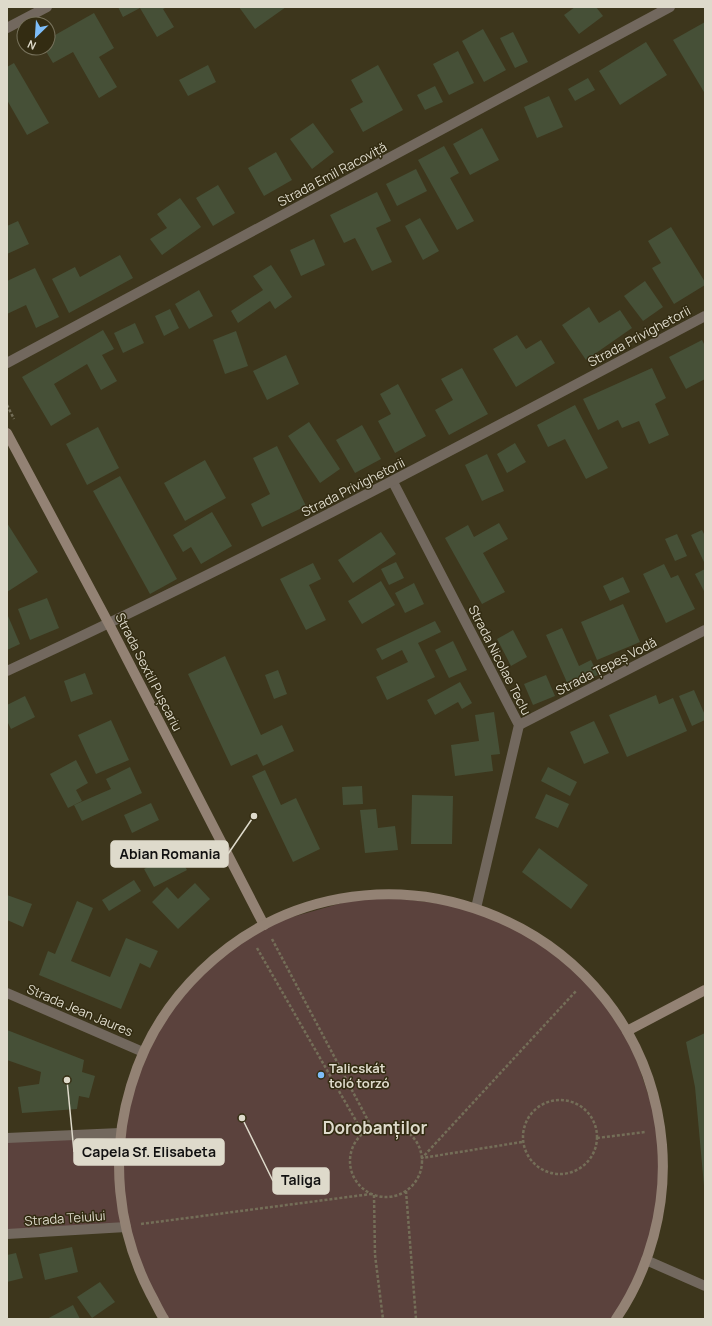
<svg xmlns="http://www.w3.org/2000/svg" width="712" height="1326" font-family="Manrope,sans-serif">
<style>
.green{fill:#5b423d}
.building{fill:#465037}
.lines{fill:none;stroke-linecap:round;stroke-linejoin:round}
.path{stroke:#746e58;stroke-width:2.5;stroke-dasharray:3 2;stroke-linecap:butt}
.street{stroke:#72685e;stroke-width:10}
.secondary{stroke:#938274;stroke-width:10}
.poi-dot{fill:#7ebef9;stroke:#332c12;stroke-width:1.5}
.labels{text-anchor:middle;stroke-width:3;stroke-linejoin:round;paint-order:stroke}
.street-label{font-size:13px;fill:#dedacb;stroke:#332c12}
.poi-label{font-size:13px;font-weight:bold;fill:#dedacb;stroke:#332c12;text-anchor:start}
.district-label{font-size:17px;font-weight:bold;fill:#dedacb;stroke:#332c12}
.leader{fill:none;stroke:#dedacb;stroke-width:1.5}
.callout-dot{fill:#dedacb;stroke:#332c12;stroke-width:1.5}
.callout{fill:#dedacb;stroke:#dedacb;stroke-width:1.5}
.callout-label{font-size:14px;text-anchor:middle;font-weight:bold;fill:#111}
</style>
<rect width="100%" height="100%" fill="#3d361c"/>
<!-- green -->
<path class="green" d="M370,895l106,13 86,47 65,76 33,99 -3,95 -41,94h-452l-38,-92 -119,7v-96l113,-5 23,-81 48,-71 73,-56z"/>
<!-- building -->
<g class="building">
<path d="M118,7h49l-4,2 11,18 -17,10 -17,-29 -17,9z"/>
<path d="M239,7h47l-31,22z"/>
<path d="M575,7h21l7,9 -24,18 -15,-19z"/>
<path d="M94,13l20,35 -15,9 18,30 -18,11 -26,-46 -20,11 -9,-15h4v-9z"/>
<path d="M705,22v70h-1l-31,-52z"/>
<path d="M483,29l23,41 -22,12 -22,-41z"/>
<path d="M513,32l15,30 -13,6 -15,-30z"/>
<path d="M646,42l21,33 -47,30 -21,-34z"/>
<path d="M458,51l16,32 -25,12 -16,-31z"/>
<path d="M14,63l35,60 -22,12 -20,-35v-33z"/>
<path d="M208,65l8,17 -28,14 -9,-16z"/>
<path d="M378,65l25,45 -40,22 -13,-23 13,-7 -12,-22z"/>
<path d="M588,78l7,12 -20,11 -7,-12z"/>
<path d="M435,86l8,16 -18,8 -8,-15z"/>
<path d="M549,96l14,31 -26,11 -13,-31z"/>
<path d="M313,123l21,29 -22,17 -22,-30z"/>
<path d="M482,128l17,32 -29,15 -17,-31z"/>
<path d="M444,146l15,27 -9,5 24,43 -17,9 -39,-70z"/>
<path d="M276,152l16,28 -28,16 -16,-28z"/>
<path d="M416,169l11,22 -30,15 -11,-22z"/>
<path d="M218,185l17,28 -22,13 -17,-28z"/>
<path d="M377,192l14,29 -15,7 16,34 -20,9 -17,-33 -11,5 -14,-28z"/>
<path d="M180,198l21,29 -39,28 -12,-16 17,-11 -10,-14z"/>
<path d="M420,218l19,33 -16,9 -18,-34z"/>
<path d="M18,221l11,23 -22,10v-28z"/>
<path d="M671,227l34,55v3l-31,19 -22,-36 9,-5 -13,-22z"/>
<path d="M314,239l11,26 -24,11 -11,-26z"/>
<path d="M120,255l13,23 -64,35 -17,-34 23,-12 5,10z"/>
<path d="M271,265l21,32 -17,12 -5,-8 -32,22 -7,-12 32,-21 -10,-14z"/>
<path d="M35,268l24,49 -23,11 -10,-23 -19,9v-33z"/>
<path d="M645,281l18,26 -20,14 -19,-25z"/>
<path d="M199,290l14,26 -24,13 -14,-25z"/>
<path d="M589,307l10,16 21,-13 12,18 -46,32 -24,-35z"/>
<path d="M170,309l9,19 -15,8 -9,-20z"/>
<path d="M135,323l9,20 -21,10 -9,-20z"/>
<path d="M103,330l11,19 -12,6 15,26 -16,9 -14,-26 -33,20 17,30 -20,12 -29,-49z"/>
<path d="M236,331l12,35 -23,8 -12,-34z"/>
<path d="M517,335l9,14 15,-9 14,23 -39,24 -23,-38z"/>
<path d="M702,340l3,6v33l-19,10 -17,-32z"/>
<path d="M286,355l13,29 -32,16 -14,-29z"/>
<path d="M462,368l26,46 -39,21 -14,-25 18,-10 -12,-21z"/>
<path d="M652,368l14,30 -11,6 14,31 -20,9 -10,-23 -17,7 -4,-8 -20,10 -15,-31z"/>
<path d="M398,384l28,52 -31,17 -17,-32 13,-7 -11,-20z"/>
<path d="M575,405l33,63 -22,11 -21,-40 -17,8 -11,-22z"/>
<path d="M309,422l31,47 -20,14 -32,-47z"/>
<path d="M362,425l19,34 -26,14 -19,-33z"/>
<path d="M98,427l21,41 -32,17 -21,-41z"/>
<path d="M515,443l11,19 -19,11 -10,-19z"/>
<path d="M277,446l29,60 -44,21 -11,-23 19,-10 -17,-36z"/>
<path d="M487,454l17,37 -22,10 -17,-36z"/>
<path d="M205,460l21,38 -41,23 -21,-38z"/>
<path d="M120,476l57,103 -27,15 -57,-103z"/>
<path d="M212,512l20,34 -31,18 -10,-17 -8,5 -10,-17z"/>
<path d="M7,523l31,49 -31,20z"/>
<path d="M499,523l9,16 -25,14 22,39 -23,12 -37,-66 23,-13 6,12z"/>
<path d="M702,530l3,6 -1,26 -13,-27z"/>
<path d="M381,532l15,22 -43,29 -15,-23z"/>
<path d="M677,534l10,22 -12,5 -10,-22z"/>
<path d="M396,562l8,16 -15,7 -8,-16z"/>
<path d="M313,563l8,16 -12,6 17,35 -20,10 -26,-51z"/>
<path d="M664,564l7,14 7,-3 17,34 -29,14 -23,-49z"/>
<path d="M705,569v24l-10,-19z"/>
<path d="M623,577l7,15 -20,9 -7,-15z"/>
<path d="M381,581l14,24 -33,19 -14,-23z"/>
<path d="M414,583l10,21 -19,9 -10,-20z"/>
<path d="M47,598l12,30 -29,12 -12,-31z"/>
<path d="M623,604l17,38 -43,18 -16,-38z"/>
<path d="M8,616l12,28 -13,6v-33z"/>
<path d="M435,621l6,11 -23,11 17,34 -48,23 -11,-23 32,-15 -6,-12 -20,10 -6,-11z"/>
<path d="M562,628l17,38 12,-6 7,15 -29,12 -23,-52z"/>
<path d="M513,630l14,27 -16,9 -14,-27z"/>
<path d="M453,641l14,29 -18,8 -14,-28z"/>
<path d="M225,656l36,79 21,-10 12,26 -31,15 -6,-12 -26,12 -43,-92z"/>
<path d="M278,670l9,24 -13,5 -9,-24z"/>
<path d="M85,673l8,21 -22,8 -7,-21z"/>
<path d="M546,675l9,21 -22,9 -9,-21z"/>
<path d="M460,682l12,21 -10,6 -4,-7 -23,13 -8,-15z"/>
<path d="M694,690l11,25v5l-13,6 -13,-30z"/>
<path d="M656,695l3,9 14,-6 14,33 -60,26 -18,-42z"/>
<path d="M25,696l10,21 -24,12 -4,-8v-16z"/>
<path d="M494,712l6,42 -9,1 2,16 -38,5 -4,-31 28,-4 -4,-26z"/>
<path d="M111,720l18,40 -33,14 -18,-39z"/>
<path d="M594,721l15,32 -25,11 -14,-32z"/>
<path d="M76,760l12,23 -12,7 6,11 -14,7 -18,-34z"/>
<path d="M130,767l12,26 -60,28 -8,-16 37,-16 -5,-10z"/>
<path d="M548,767l29,15 -7,14 -29,-15z"/>
<path d="M265,770l16,35 15,-7 24,51 -27,13 -41,-86z"/>
<path d="M362,786l1,18 -20,1 -1,-18z"/>
<path d="M546,794l23,10 -11,24 -23,-10z"/>
<path d="M412,795l41,1 -1,48h-41z"/>
<path d="M151,803l8,17 -27,13 -8,-18z"/>
<path d="M376,809l2,19 17,-2 3,24 -33,3 -5,-43z"/>
<path d="M170,840l17,30 -33,17 -10,-18 11,-6 -7,-11z"/>
<path d="M539,848l49,37 -17,24 -49,-37z"/>
<path d="M134,880l7,11 -32,20 -7,-11z"/>
<path d="M195,883l15,16 -32,30 -26,-27 15,-15 11,12z"/>
<path d="M7,895l25,9 -9,23 -16,-7z"/>
<path d="M77,901l16,7 -22,53 39,16 16,-39 32,13 -8,17 -10,-5 -19,46 -82,-34 9,-24 7,3z"/>
<path d="M7,1030l77,30 -2,12 13,4 -6,22 -10,-2 -2,13 -55,4 -4,-26 21,-3 2,-12 -34,-12z"/>
<path d="M705,1033v153h-1l-9,-99 -9,-45z"/>
<path d="M72,1247l6,25 -33,8 -6,-26z"/>
<path d="M16,1253l7,25 -16,4v-27z"/>
<path d="M100,1282l15,20 -23,16 -15,-21z"/>
<path d="M73,1305l7,14h-33z"/>
</g>
<g class="lines">
<!-- path -->
<g class="path">
<path d="M7,405l7,14"/>
<path d="M272,939l100,189"/>
<path d="M257,948l106,185"/>
<circle cx="560" cy="1137" r="37"/>
<circle cx="386" cy="1161" r="36"/>
<path d="M597,1138l48,-6"/>
<path d="M522,1142l-100,16 154,-167"/>
<path d="M406,1191l10,128"/>
<path d="M374,1195l1,60 8,64"/>
<path d="M141,1224l230,-30"/>
</g>
<!-- street -->
<g class="street">
<path d="M7,28l40,-21"/>
<path d="M7,363l663,-356"/>
<path d="M393,482l126,243 -43,183"/>
<path d="M7,671c237,-109 468,-233 698,-355"/>
<path d="M519,725l186,-95"/>
<path d="M7,993l136,59"/>
<path d="M7,1138l113,-5"/>
<path d="M7,1234l119,-7"/>
<path d="M646,1260l59,26"/>
</g>
<!-- secondary -->
<g class="secondary">
<path d="M7,433l102,191 155,301"/>
<path d="M627,1031l78,-41"/>
<path d="M164,1319c-5,-8 -9,-17 -14,-26 -33,-64 -40,-138 -19,-207 13,-44 37,-83 70,-115 165,-160 442,-54 461,174 5,61 -12,124 -46,174"/>
</g>
</g>
<!-- markers -->
<circle class="poi-dot" cx="321" cy="1075" r="4"/>
<g class="labels">
<!-- street labels -->
<g class="street-label">
<text transform="translate(332 174) rotate(-28)" y="5">Strada Emil Racoviță</text>
<text transform="translate(639 336) rotate(-28)" y="5">Strada Privighetorii</text>
<text transform="translate(353 487) rotate(-27)" y="5">Strada Privighetorii</text>
<text transform="translate(500 660) rotate(63)" y="5">Strada Nicolae Teclu</text>
<text transform="translate(606 666) rotate(-27)" y="5">Strada Țepeș Vodă</text>
<text transform="translate(149 672) rotate(63)" y="5">Strada Sextil Pușcariu</text>
<text transform="translate(80 1010) rotate(23)" y="5">Strada Jean Jaures</text>
<text transform="translate(65 1218) rotate(-4)" y="5">Strada Teiului</text>
</g>
<!-- poi labels -->
<g class="poi-label">
<text x="329" y="1073">Talicskát<tspan x="329" dy="15">toló torzó</tspan></text>
</g>
<!-- district labels -->
<g class="district-label">
<text x="375" y="1134">Dorobanților</text>
</g>
</g>
<!-- callouts -->
<path class="leader" d="M254 816L228 854M67 1080L74 1152M242 1118L273 1181"/>
<g class="callout-dot">
<circle cx="254" cy="816" r="4"/>
<circle cx="67" cy="1080" r="4"/>
<circle cx="242" cy="1118" r="4"/>
</g>
<g class="callout">
<rect x="111" y="841" width="117" height="26" rx="4"/>
<rect x="74" y="1139" width="150" height="26" rx="4"/>
<rect x="273" y="1168" width="56" height="26" rx="4"/>
</g>
<g class="callout-label">
<text x="170" y="859">Abian Romania</text>
<text x="149" y="1157">Capela Sf. Elisabeta</text>
<text x="301" y="1185">Taliga</text>
</g>
<!-- border -->
<rect width="712" height="1326" fill="none" stroke="#dedacb" stroke-width="16"/>
<!-- north arrow -->
<g transform="translate(36 36) rotate(205)"><circle r="19" fill="#332c12" stroke="#77725c"/>
<path d="M0-3L7 15L0 10L-7 15Z" fill="#7ebef9"/>
<text y="-6" font-size="11" font-weight="bold" text-anchor="middle" fill="#dedacb">N</text>
</g>
</svg>
